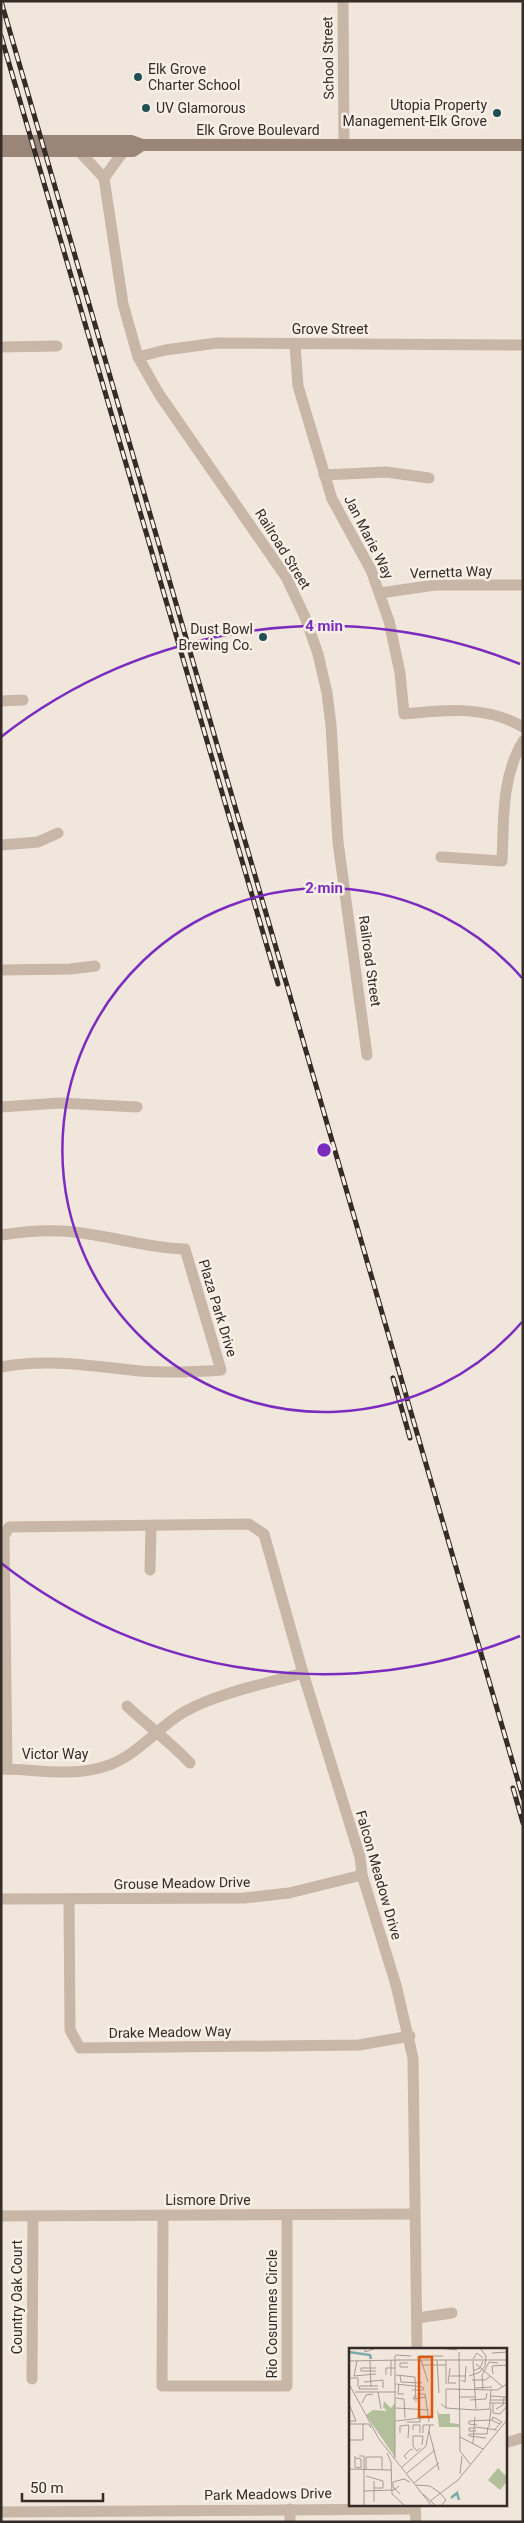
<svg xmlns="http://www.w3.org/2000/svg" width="524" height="2523" font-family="Roboto,sans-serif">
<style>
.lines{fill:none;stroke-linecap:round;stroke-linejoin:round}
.street{stroke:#c8b6a7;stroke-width:11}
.secondary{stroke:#9b8579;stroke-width:12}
.rail-casing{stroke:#352b27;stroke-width:5}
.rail{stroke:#f8f0e7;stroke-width:3;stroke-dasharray:9;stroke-linecap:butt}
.ring{fill:none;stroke:#7b2cbf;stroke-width:2.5}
.poi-dot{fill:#1f5154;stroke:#f8f0e7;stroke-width:2}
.labels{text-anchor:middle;stroke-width:5;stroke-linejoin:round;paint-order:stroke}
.street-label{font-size:14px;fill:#352b27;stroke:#f8f0e7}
.poi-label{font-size:14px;fill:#352b27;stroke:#f8f0e7;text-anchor:start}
.inset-river{fill:none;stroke:#7babac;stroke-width:2.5}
.inset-road{fill:none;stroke:#a59b93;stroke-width:1}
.view{fill:#df570d;fill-opacity:0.15;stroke:#df570d;stroke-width:2.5}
.inset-edge{fill:none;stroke:#352b27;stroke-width:2.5}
.centre{fill:#7b2cbf;stroke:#f8f0e7;stroke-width:2.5}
.ring-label{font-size:15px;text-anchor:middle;font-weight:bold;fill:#7b2cbf;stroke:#f8f0e7;stroke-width:5;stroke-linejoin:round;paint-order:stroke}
</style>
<rect width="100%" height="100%" fill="#f0e6db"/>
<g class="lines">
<!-- street -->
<g class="street">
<path d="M343,1l1,144"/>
<path d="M79,151l25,27 19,126 15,53 21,37 127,183 19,40 13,37 9,39 4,32 7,117 29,213"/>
<path d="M104,178l19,-26"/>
<path d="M295,344l3,42 34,113 39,71 18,51 11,52 4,41c41,-4 81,-9 119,13"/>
<path d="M1,347l56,-1"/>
<path d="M138,357l27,-7 52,-7 306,2"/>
<path d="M324,475l62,-3 43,6"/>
<path d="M380,593l55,-8h88"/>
<path d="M1,701l22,-1"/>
<path d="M1,845l37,-3 20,-9"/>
<path d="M441,857l61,4c2,-41 -1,-83 21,-120"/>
<path d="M1,970l69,-1 25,-3"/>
<path d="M1,1107l59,-4 77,4"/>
<path d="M1,1235c25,-4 49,-6 73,-3 38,4 73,16 111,17l36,121c-27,2 -54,3 -81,1 -47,-5 -92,-13 -139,-4"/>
<path d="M150,1570l1,-43"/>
<path d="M127,1706c21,20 43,36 63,57"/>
<path d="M1,1769c33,0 70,8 102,-2 34,-10 52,-38 81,-55 33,-19 81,-28 119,-39"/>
<path d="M7,1769l-3,-233 5,-9 240,-3 15,10 39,139 57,184 2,18 34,110 17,73 4,291"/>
<path d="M1,1899l243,-1 45,-5 73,-18"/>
<path d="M69,1900l1,130 10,18 279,-3 51,-9"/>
<path d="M163,2215l-1,171h125v-171"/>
<path d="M1,2216l413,-2"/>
<path d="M417,2318l35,-5"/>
<path d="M32,2379l1,-163"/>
<path d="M505,2443l17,-5"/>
<path d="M415,2504l1,18"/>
<path d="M1,2512l414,-3"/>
<path d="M290,2522v-13"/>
</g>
<!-- secondary -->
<g class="secondary">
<path d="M1,141h130l11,4h381"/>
<path d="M1,151h132l9,-6"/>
</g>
<!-- rail casing -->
<g class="rail-casing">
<g id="rail">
<path d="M1,1l522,1797"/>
<path d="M1,36l277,948"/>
<path d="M393,1378l17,60"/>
<path d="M513,1788l10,35"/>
</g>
</g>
<!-- rail -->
<use href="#rail" class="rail"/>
</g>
<!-- distance rings -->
<g class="ring">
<path d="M522 1322A262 262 0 1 1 522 978"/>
<path d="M520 1636A524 524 0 0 1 1 1563M1 737A524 524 0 0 1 520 664"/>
</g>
<!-- markers -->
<g class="poi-dot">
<circle cx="138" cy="77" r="5"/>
<circle cx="146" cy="108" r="5"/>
<circle cx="497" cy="113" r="5"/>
<circle cx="263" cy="637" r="5"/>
</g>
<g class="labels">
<!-- street labels -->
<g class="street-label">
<text transform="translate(328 58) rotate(-91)" y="5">School Street</text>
<text x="258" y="135">Elk Grove Boulevard</text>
<text x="330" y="334">Grove Street</text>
<text transform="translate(369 537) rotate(63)" y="5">Jan Marie Way</text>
<text transform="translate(283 549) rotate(58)" y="5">Railroad Street</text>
<text transform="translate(451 572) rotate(-2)" y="5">Vernetta Way</text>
<text transform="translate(370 961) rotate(82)" y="5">Railroad Street</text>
<text transform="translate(218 1308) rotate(73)" y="5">Plaza Park Drive</text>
<text x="55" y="1759">Victor Way</text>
<text transform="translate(379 1875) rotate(74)" y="5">Falcon Meadow Drive</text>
<text transform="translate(182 1883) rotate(-1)" y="5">Grouse Meadow Drive</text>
<text transform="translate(170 2032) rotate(-1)" y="5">Drake Meadow Way</text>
<text x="208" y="2205">Lismore Drive</text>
<text transform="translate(17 2297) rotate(-90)" y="5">Country Oak Court</text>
<text transform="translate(272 2314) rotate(-90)" y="5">Rio Cosumnes Circle</text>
<text transform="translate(268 2494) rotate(-1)" y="5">Park Meadows Drive</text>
</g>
<!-- poi labels -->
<g class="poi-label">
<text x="148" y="74">Elk Grove<tspan x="148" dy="16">Charter School</tspan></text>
<text x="487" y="110" text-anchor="end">Utopia Property<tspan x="487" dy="16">Management-Elk Grove</tspan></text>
<text x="156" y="113">UV Glamorous</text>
<text x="253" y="634" text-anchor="end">Dust Bowl<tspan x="253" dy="16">Brewing Co.</tspan></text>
</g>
</g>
<!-- overview -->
<g transform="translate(349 2348)">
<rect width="158" height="158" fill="#f0e6db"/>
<path d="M35,53l7,7 4,-5v54l-29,-42 7,-5 14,1 -4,-4zM88,61l2,5h11v9l9,1v3h-20zM149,120l8,8v7l-6,7 -12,-10z" fill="#b3bf9b"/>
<path class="inset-river" d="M0,4l21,3 1,4M102,150l6,-5 2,7"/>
<path class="inset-road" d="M16,0v4l11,-4M90,0l18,2M110,4l1,99 10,13M143,5l15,-1M46,7l16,1M71,8h23M124,11l4,-6 6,5M50,12h22M69,12h89M72,12l7,22M88,12l2,33M97,12v24M0,13l51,-1M8,13l-3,15 22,-2M21,13l1,26M124,13l3,48M127,16l27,23M73,17h24M59,19h-8v-4h8M27,20h-15v3h15M101,20l-2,15h8M124,23l7,-3 3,-7M144,26l-1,-8 15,-1M37,27v-7h9M47,27l19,2 1,25M51,27l1,7 21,1M42,28v-16M101,28h16M120,28l11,-4 5,-6 1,-10 -6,-8M0,30h9v9M112,32l4,2 1,-16M123,32h13l6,-4M15,34l19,-2v8M0,36l30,55 52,66M47,36l27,3 1,3h-12M50,36l-1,10h6M29,38h-18l-1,3h19M126,40l17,-1M134,42l-1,-15 7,-13 9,1M142,42l-1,13h17M6,44h41M29,44l3,17M67,46l-3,5 13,-2M141,48l17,1M110,49h17M47,50l8,1 1,19M70,51v-5h6l4,28M121,52l16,-1 1,-6M141,52h17M13,55l4,-8 7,-1M144,55v10l7,1 7,-8M0,56l7,17h-7M92,56l5,4 29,2 15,-1v-6M47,60l33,2M97,60v-19l51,1 10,-6M147,61l7,-4 1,-8M143,72l1,-3 9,5 -8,8M47,73l33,-4M58,74h13v-5M0,76h20l2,4M128,77l-8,-1v-3l22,-1 9,4M127,79l21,3M140,79l2,-18M64,82v-5h7v8M80,83l10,39M127,83h-7v-3h7M51,85v-7l9,-1 -1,13M74,85v-8h11M111,89l23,12M137,90l-17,-2v-2h18l1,-7M0,92h14v-16M124,95l2,-26M71,100l-3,3 -4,-5v-10h10l-1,9M38,105l4,9 1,32 12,11M10,108h5v49M6,110l6,1v9l-6,-1v-11M46,110v-102M58,111l-3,-3 7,-7 2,1M53,119l24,-21 4,-21M0,121l42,1M17,122v-13h16v13M58,125l28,-23M111,126l2,-18M17,128l17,5v7h-9M25,133v21M65,135l25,-20M67,137l14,1 10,7M15,143l30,-1 5,-4M91,145l6,7 -4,5M51,146l-7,-7v-5l11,-3 6,3M74,146l12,11M81,153l28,-21 49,-60"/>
<path class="view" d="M70,9h13v60h-13z"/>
<rect width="158" height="158" class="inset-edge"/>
</g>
<circle cx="324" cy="1150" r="8" class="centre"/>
<g class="ring-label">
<text x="324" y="631">4 min</text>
<text x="324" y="893">2 min</text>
</g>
<!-- border -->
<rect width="524" height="2523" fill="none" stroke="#352b27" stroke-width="5"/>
<!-- scale -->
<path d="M22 2493v8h81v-8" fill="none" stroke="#352b27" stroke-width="2.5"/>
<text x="30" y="2493" font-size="15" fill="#352b27" stroke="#f8f0e7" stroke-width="4" paint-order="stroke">50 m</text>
</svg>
